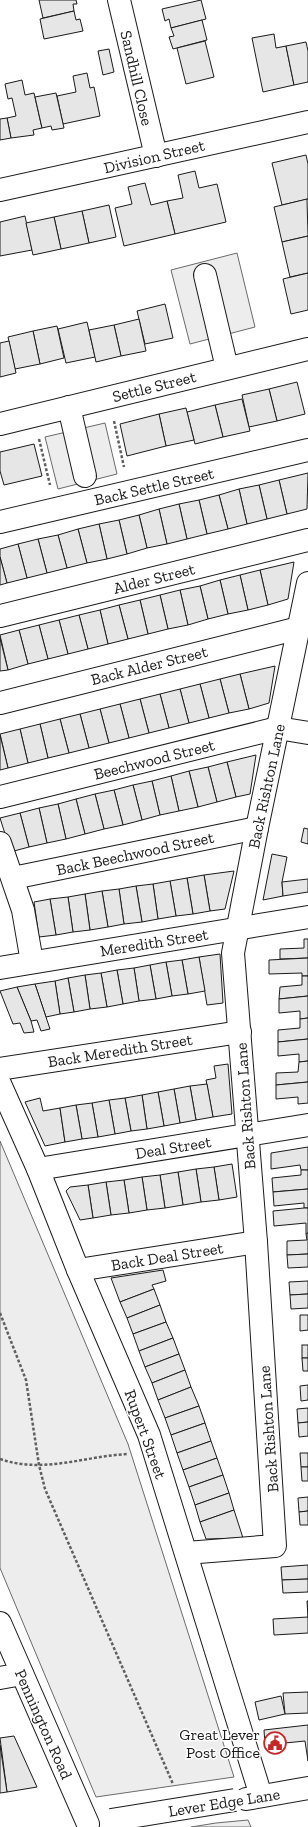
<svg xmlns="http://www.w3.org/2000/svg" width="308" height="1827" font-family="'Zilla Slab',serif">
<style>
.built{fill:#ededed;stroke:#6a6a6a}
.building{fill:#e6e6e6;stroke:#1a1a1a}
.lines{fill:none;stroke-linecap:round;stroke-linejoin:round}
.minor-casing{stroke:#1a1a1a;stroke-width:24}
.path{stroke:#5f5f5f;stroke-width:2.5;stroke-dasharray:3 2;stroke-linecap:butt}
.minor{stroke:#fff;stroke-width:22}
.minor-bridge-casing{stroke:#1a1a1a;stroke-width:24;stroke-linecap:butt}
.minor-bridge{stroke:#fff;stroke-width:22}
.labels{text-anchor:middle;stroke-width:3;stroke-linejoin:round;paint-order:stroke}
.street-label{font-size:16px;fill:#1a1a1a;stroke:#fff}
.poi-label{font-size:16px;fill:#1a1a1a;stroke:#fff;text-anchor:end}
</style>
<rect width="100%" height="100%" fill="#fff"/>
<!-- built -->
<g class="built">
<path d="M237,253l18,74 -65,17 -19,-74z"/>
<path d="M105,423l12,51 -59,15 -13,-52z"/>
<path d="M0,1141l128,303 106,333 -138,20 -96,-229z"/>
<path d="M248,1820l3,7h-60l25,-4z"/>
</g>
<!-- building -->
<g class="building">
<path d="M39,0h37l1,4h-4l1,7 -31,7z"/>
<path d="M201,0l5,19 -35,9 -2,-9 -4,2 -3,-12z"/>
<path d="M74,11l2,9 4,-1 3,12 -39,8 -4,-20z"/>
<path d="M202,20l5,20 -34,9 -4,-12 5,-1 -3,-8z"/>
<path d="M274,34l2,14 10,-2 8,39 -31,7 -11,-54z"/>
<path d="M205,41l9,36 -28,7 -9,-36z"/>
<path d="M306,42l2,9v31l-14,3 -8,-39z"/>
<path d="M109,49l5,23 -11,3 -5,-24z"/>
<path d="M87,73l3,15 4,-1 6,29 -37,8 -6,-28 19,-4 -3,-16z"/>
<path d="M22,80l3,15 9,-2 8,35 -9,2 1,5 -23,3 -4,-20 9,-2 -4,-18 -4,1 -3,-15z"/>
<path d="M56,93l8,35 -12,2 -1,-4 -9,2 -7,-31z"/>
<path d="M7,118l4,20 -11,2v-21z"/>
<path d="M306,155l2,9v35l-26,6 -10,-42z"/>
<path d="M195,171l4,17 18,-4 9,38 -51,12 -8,-33 16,-3 -5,-23z"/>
<path d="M145,183l6,22 16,-4 8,33 -51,12 -9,-38 17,-4 -4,-17z"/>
<path d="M307,199l1,37 -26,6 -8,-35z"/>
<path d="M109,205l7,32 -27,6 -7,-32z"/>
<path d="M82,211l7,32 -28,6 -7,-32z"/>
<path d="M25,216l7,34 -32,6v-34z"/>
<path d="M54,217l7,32 -28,6 -7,-32z"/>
<path d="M308,236v37l-18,4 -8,-35z"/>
<path d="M308,273v37l-17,4 -8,-35z"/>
<path d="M165,304l8,34 -28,6 -8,-33z"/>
<path d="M139,319l7,32 -25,5 -7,-31z"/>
<path d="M87,322l8,35 -29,6 -8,-34z"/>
<path d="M114,325l7,31 -25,6 -7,-32z"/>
<path d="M57,326l7,32 -24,6 -7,-33z"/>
<path d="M33,331l7,33 -25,5 -7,-32z"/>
<path d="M9,341l7,32 -16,4v-34z"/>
<path d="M297,382l8,32 -28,7 -8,-32z"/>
<path d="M269,389l8,32 -28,6 -7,-32z"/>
<path d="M242,399l8,32 -27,6 -8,-32z"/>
<path d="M215,405l8,32 -28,7 -8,-32z"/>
<path d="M186,408l8,32 -28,6 -7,-32z"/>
<path d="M159,414l7,32 -39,10 -7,-32z"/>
<path d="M34,444l8,32 -38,9 -4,-14v-19z"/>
<path d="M308,473l-1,36 -20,5 -8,-34z"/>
<path d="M279,480l8,34 -20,5 -8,-34z"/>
<path d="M259,485l8,34 -20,5 -8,-35z"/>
<path d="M239,489l8,35 -19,5 -9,-34z"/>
<path d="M219,495l9,34 -21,5 -8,-34z"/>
<path d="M199,500l8,34 -20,5 -8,-35z"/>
<path d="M179,504l8,35 -20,5 -8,-35z"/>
<path d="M159,509l8,35 -20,4 -8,-33z"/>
<path d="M139,515l8,33 -20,6 -8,-34z"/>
<path d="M119,520l8,34 -20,5 -8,-35z"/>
<path d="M99,524l8,35 -20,4 -9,-34z"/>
<path d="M78,529l9,34 -20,5 -9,-33z"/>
<path d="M58,535l9,33 -20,5 -9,-34z"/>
<path d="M38,539l9,34 -20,5 -9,-34z"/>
<path d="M18,544l9,34 -20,5 -7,-26v-8z"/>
<path d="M0,557l7,26 -7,2z"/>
<path d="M294,562l-6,37 -20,6 -8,-35z"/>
<path d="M260,570l8,35 -20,5 -8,-35z"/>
<path d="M240,575l8,35 -20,4 -8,-34z"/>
<path d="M220,580l8,34 -20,5 -8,-33z"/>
<path d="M200,586l8,33 -20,6 -8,-35z"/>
<path d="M180,590l8,35 -20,4 -8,-34z"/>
<path d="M160,595l8,34 -20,5 -8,-34z"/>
<path d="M140,600l8,34 -20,5 -9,-34z"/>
<path d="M119,605l9,34 -20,5 -8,-34z"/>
<path d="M100,610l8,34 -20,5 -9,-34z"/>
<path d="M79,615l9,34 -20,5 -9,-34z"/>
<path d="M59,620l9,34 -20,5 -9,-34z"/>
<path d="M39,625l9,34 -20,5 -9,-34z"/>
<path d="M19,630l9,34 -20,6 -8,-35z"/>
<path d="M0,638l8,32 -8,1z"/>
<path d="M275,666l-6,37 -20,6 -9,-35z"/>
<path d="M240,674l9,35 -20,4 -9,-34z"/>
<path d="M220,679l9,34 -20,5 -9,-34z"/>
<path d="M200,684l9,34 -20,5 -9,-34z"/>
<path d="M180,689l9,34 -20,5 -9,-34z"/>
<path d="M160,694l9,34 -20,5 -9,-34z"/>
<path d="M140,699l9,34 -20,5 -9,-34z"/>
<path d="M120,704l9,34 -20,5 -9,-34z"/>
<path d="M100,709l9,34 -20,5 -9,-34z"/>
<path d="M80,714l9,34 -20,5 -9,-34z"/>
<path d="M60,719l9,34 -21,5 -8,-34z"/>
<path d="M40,724l8,34 -20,5 -8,-34z"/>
<path d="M20,729l8,34 -20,5 -8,-34z"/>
<path d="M0,735l8,33 -8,2z"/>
<path d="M256,755l-6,39 -14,3 -9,-35z"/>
<path d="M227,762l9,35 -19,5 -9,-35z"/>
<path d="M208,767l9,35 -19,5 -9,-36z"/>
<path d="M189,771l9,36 -19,4 -8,-35z"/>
<path d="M171,776l8,35 -19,4 -8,-34z"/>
<path d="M152,781l8,34 -18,5 -9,-35z"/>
<path d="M133,785l9,35 -19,5 -9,-35z"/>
<path d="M114,790l9,35 -19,4 -9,-35z"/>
<path d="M95,794l9,35 -19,5 -9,-35z"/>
<path d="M76,799l9,35 -19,5 -8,-35z"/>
<path d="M58,804l8,35 -19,4 -8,-35z"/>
<path d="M39,808l8,35 -18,4 -9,-34z"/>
<path d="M20,813l9,34 -15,4 -8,-14 -6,-19z"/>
<path d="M304,828l4,1v15l-7,-2z"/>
<path d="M272,854l15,3 -5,25 1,14 -20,4z"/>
<path d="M234,871l-9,38 -15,2 -6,-36z"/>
<path d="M204,875l6,36 -17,3 -6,-36z"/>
<path d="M187,878l6,36 -17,2 -6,-35z"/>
<path d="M308,879v13l-25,4 -1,-14z"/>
<path d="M170,881l6,35 -18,3 -5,-35z"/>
<path d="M153,884l5,35 -16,3 -6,-36z"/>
<path d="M136,886l6,36 -18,2 -5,-35z"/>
<path d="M119,889l5,35 -16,3 -6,-36z"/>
<path d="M102,891l6,36 -18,3 -5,-36z"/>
<path d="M85,894l5,36 -17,2 -5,-35z"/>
<path d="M68,897l5,35 -17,3 -6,-36z"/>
<path d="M50,899l6,36 -17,2 -5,-35z"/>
<path d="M304,939h4v19l-28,1v-10l24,-1z"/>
<path d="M220,954l3,49 -16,2 -8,-48z"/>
<path d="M199,957l6,34 -17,3 -6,-34z"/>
<path d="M308,958v18h-6v-3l-33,1v-14z"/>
<path d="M182,960l6,34 -16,2 -6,-34z"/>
<path d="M166,962l6,34 -16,3 -6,-34z"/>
<path d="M150,965l6,34 -17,2 -5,-33z"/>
<path d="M134,968l5,33 -16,3 -6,-34z"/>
<path d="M117,970l6,34 -16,3 -6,-34z"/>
<path d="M101,973l6,34 -17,2 -5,-34z"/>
<path d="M85,975l5,34 -16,3 -6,-34z"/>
<path d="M302,976h6v20l-29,3 1,-12 22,-2z"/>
<path d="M68,978l6,34 -14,2 -5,-33z"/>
<path d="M55,981l5,33 -14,3 -11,-33z"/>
<path d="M35,984l15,45 -9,2 -4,-11 -6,1 -14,-34z"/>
<path d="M17,987l14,34 3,11 -10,1 -4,-10 -7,1 -13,-33z"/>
<path d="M308,996v22l-8,1v-8l-21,2v-14z"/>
<path d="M308,1018v21l-30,3v-12l22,-2v-9z"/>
<path d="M308,1039v22l-9,1v-8l-21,2v-14z"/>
<path d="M308,1061v21l-32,3v-12l22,-1 1,-10z"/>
<path d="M228,1064l4,50 -19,3 -7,-37 10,-2 -2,-12z"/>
<path d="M308,1082v21l-10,1v-7l-22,2v-14z"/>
<path d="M207,1084l6,33 -17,3 -6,-34z"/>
<path d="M190,1086l6,34 -16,3 -6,-34z"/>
<path d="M174,1089l6,34 -16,3 -6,-34z"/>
<path d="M158,1092l6,34 -17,3 -5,-34z"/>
<path d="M142,1095l5,34 -16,2 -6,-33z"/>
<path d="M40,1098l3,13 17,-3 5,34 -20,4 -20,-44z"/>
<path d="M125,1098l6,33 -16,3 -6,-34z"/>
<path d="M109,1100l6,34 -17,3 -6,-34z"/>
<path d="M92,1103l6,34 -16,2 -6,-34z"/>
<path d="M76,1105l6,34 -17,3 -5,-34z"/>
<path d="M308,1147v23h-7l-1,-5 -29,4v-16z"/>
<path d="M232,1164l5,33 -18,3 -5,-33z"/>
<path d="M214,1167l5,33 -18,2 -5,-33z"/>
<path d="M196,1169l5,33 -18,3 -5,-33z"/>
<path d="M301,1170h7v19l-35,3 -1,-14 29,-3z"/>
<path d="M178,1172l5,33 -18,3 -5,-33z"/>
<path d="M160,1175l5,33 -18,2 -5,-33z"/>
<path d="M142,1177l5,33 -18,3 -5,-33z"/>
<path d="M124,1180l5,33 -18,2 -5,-33z"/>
<path d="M106,1182l5,33 -18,3 -5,-33z"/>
<path d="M88,1185l5,33 -13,2 -14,-29 4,-4z"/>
<path d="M308,1189v19h-4v-5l-30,3 -1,-14z"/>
<path d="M304,1208h4v25l-2,1v-11l-32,3 -1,-15z"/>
<path d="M308,1233v21l-21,1v-14l20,-1 -1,-6z"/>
<path d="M308,1254v13l-20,1 -1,-13z"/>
<path d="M163,1270l3,11 -14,4 2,4 -34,13 -9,-24z"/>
<path d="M308,1281v13l-18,1 -1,-13z"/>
<path d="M154,1289l6,16 -33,13 -7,-16z"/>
<path d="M308,1294v14l-17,1 -1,-14z"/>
<path d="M160,1305l6,17 -33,12 -6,-16z"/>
<path d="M300,1315h8v15l-8,1z"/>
<path d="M166,1322l7,16 -34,13 -6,-17z"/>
<path d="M173,1338l6,16 -34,13 -6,-16z"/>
<rect x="302" y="1345" width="6" height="13"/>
<path d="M179,1354l6,16 -33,13 -7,-16z"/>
<path d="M302,1358h6v13h-5z"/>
<path d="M185,1370l6,17 -33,13 -6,-17z"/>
<path d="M308,1385v15l-7,1 -1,-15z"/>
<path d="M191,1387l8,19 -34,12 -7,-18z"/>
<path d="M199,1406l6,17 -34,12 -6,-17z"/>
<path d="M308,1408v14l-10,1 -1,-14z"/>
<path d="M308,1422v14l-9,1 -1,-14z"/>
<path d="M205,1423l6,18 -34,12 -6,-18z"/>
<path d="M211,1441l6,17 -34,12 -6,-17z"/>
<path d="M300,1453h8v14h-7z"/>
<path d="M217,1458l6,17 -34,12 -6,-17z"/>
<path d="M301,1467h7v14h-6z"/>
<path d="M223,1475l6,18 -34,12 -6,-18z"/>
<path d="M229,1493l5,17 -34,12 -5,-17z"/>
<path d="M308,1497v14l-9,1 -1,-14z"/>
<path d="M234,1510l9,28 -37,1 -6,-17z"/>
<path d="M308,1511v14h-8l-1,-13z"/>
<path d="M308,1565v14l-26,1 -1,-13z"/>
<path d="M308,1579v13l-25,1 -1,-13z"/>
<path d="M307,1601h1v32l-34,2 -1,-16 35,-2z"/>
<path d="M308,1692v21l-23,1 -2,-21z"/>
<path d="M281,1696l4,18 -26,6 -4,-18z"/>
<path d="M308,1725v36l-3,-20 -40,4 -1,-15z"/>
<path d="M14,1736l23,51 -30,5 -7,-54z"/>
<path d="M0,1745l7,47 -7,1z"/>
</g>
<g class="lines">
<!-- minor casing -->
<g class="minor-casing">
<g id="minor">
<path d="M119,0l37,156"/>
<path d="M0,190l308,-68"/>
<path d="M205,275l22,93"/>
<path d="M69,407l16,69"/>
<path d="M0,424l308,-75"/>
<path d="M0,522l308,-72"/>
<path d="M0,616l308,-76"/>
<path d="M0,703l299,-75"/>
<path d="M0,797l278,-69 30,5"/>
<path d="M0,843l23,67 9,52"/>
<path d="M13,878l244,-50"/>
<path d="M0,968l308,-51"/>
<path d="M0,1069l240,-37"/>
<path d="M0,1084l38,85 40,101 71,165 112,361"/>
<path d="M38,1169l270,-44"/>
<path d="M78,1270l178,-28"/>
<path d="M186,1553l89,-7 -19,-304 -23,-289 24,-125 51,-245"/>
<path d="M0,1623l88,201"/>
<path d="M0,1678l22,-4"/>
<path d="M246,1799l62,-11"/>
</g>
</g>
<!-- path -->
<g class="path">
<path d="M114,421l10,46"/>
<path d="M39,439l11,46"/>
<path d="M0,1313l26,67 13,85 6,24 128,295"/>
<path d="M0,1459c43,15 85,-3 128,-5"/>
</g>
<!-- minor -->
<use href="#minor" class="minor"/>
<!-- minor-bridge casing -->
<g class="minor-bridge-casing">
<path id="minor-bridge" d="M111,1820l124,-20"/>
</g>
<!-- minor-bridge -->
<use href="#minor-bridge" class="minor-bridge"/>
</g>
<!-- icons -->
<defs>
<g id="civic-ring" transform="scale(1.15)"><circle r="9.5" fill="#fff" stroke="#c62828" stroke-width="1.5"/><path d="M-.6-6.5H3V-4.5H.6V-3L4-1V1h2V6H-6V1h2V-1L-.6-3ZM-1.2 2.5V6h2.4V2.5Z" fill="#c62828"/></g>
</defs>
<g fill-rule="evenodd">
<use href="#civic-ring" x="275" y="1743"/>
</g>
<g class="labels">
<!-- street labels -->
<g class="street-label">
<text transform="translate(137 78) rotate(77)" y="6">Sandhill Close</text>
<text transform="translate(154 156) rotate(-13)" y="6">Division Street</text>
<text transform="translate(154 386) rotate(-14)" y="6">Settle Street</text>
<text transform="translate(154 486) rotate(-13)" y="6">Back Settle Street</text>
<text transform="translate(154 578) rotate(-14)" y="6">Alder Street</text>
<text transform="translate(149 665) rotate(-14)" y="6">Back Alder Street</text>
<text transform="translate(154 759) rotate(-14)" y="6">Beechwood Street</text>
<text transform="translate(266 786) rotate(-78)" y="6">Back Rishton Lane</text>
<text transform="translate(135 853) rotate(-12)" y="6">Back Beechwood Street</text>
<text transform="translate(154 942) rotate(-9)" y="6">Meredith Street</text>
<text transform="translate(120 1050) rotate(-9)" y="6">Back Meredith Street</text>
<text transform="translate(245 1106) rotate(-94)" y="6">Back Rishton Lane</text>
<text transform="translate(173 1147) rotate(-9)" y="6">Deal Street</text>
<text transform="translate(167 1256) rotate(-9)" y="6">Back Deal Street</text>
<text transform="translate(268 1429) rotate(-94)" y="6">Back Rishton Lane</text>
<text transform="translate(146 1434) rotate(70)" y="6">Rupert Street</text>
<text transform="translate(44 1724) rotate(66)" y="6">Pennington Road</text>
<text transform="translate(224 1802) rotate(-9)" y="6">Lever Edge Lane</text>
</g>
<!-- poi labels -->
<g class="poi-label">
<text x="260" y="1740">Great Lever<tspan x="260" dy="18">Post Office</tspan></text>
</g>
</g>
</svg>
